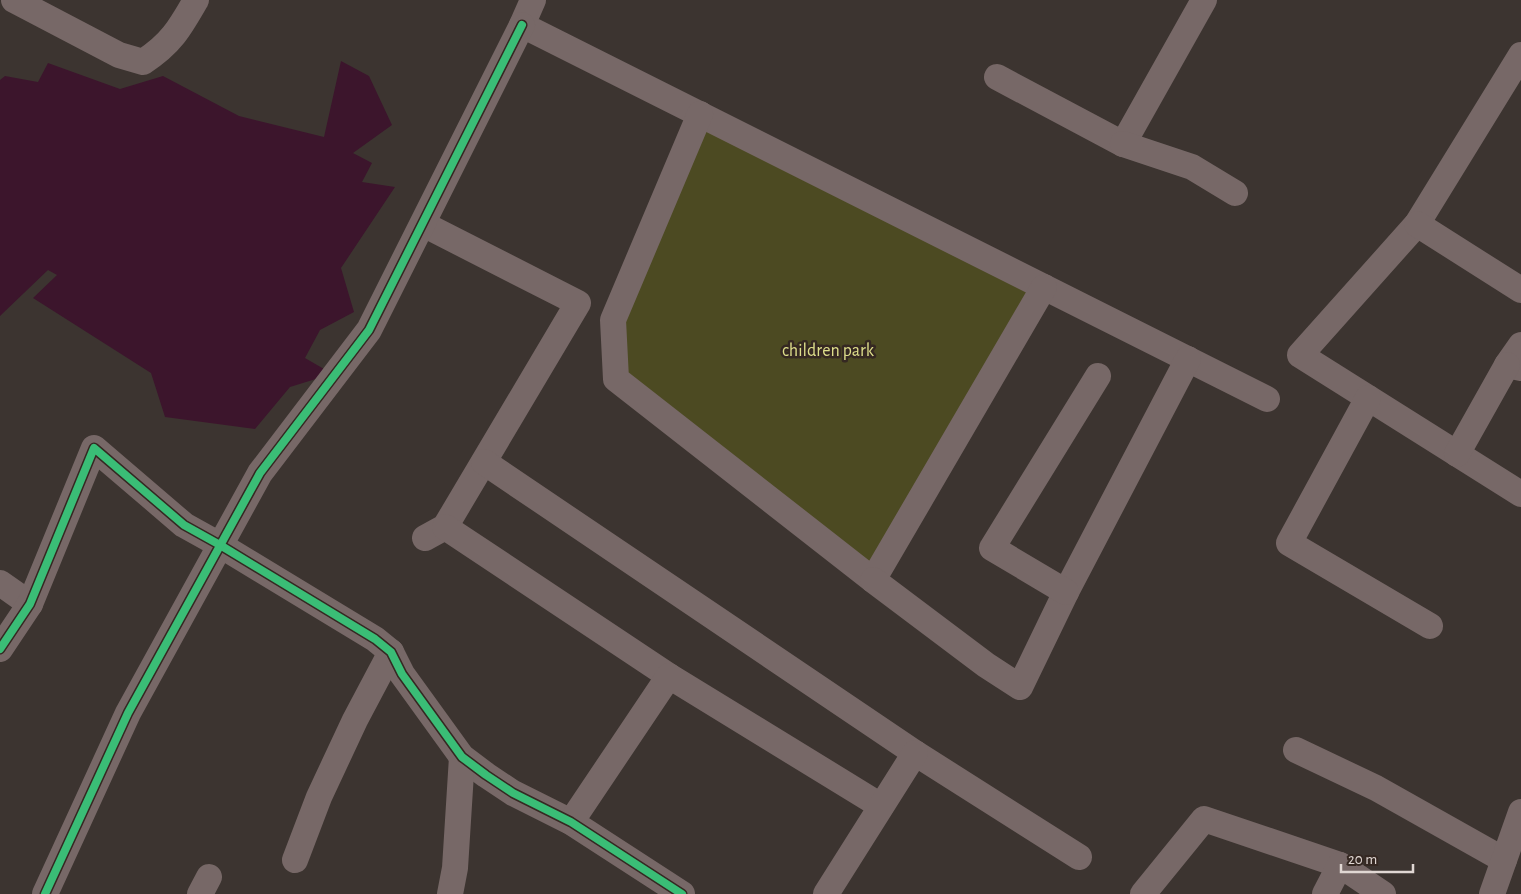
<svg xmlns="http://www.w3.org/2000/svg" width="1521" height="894" font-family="'Alegreya Sans',sans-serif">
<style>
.green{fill:#4c4a22}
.water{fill:#3c152c}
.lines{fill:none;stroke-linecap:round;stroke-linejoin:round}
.street{stroke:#776867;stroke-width:26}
.cycleway-casing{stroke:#352822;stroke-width:11}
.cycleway{stroke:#3abd76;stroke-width:8}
.labels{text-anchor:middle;stroke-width:5;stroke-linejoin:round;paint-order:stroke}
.park-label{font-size:18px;fill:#dede8b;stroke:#352822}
</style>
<rect width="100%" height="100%" fill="#3c3430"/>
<!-- green -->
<path class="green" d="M700,114l344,173 -171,293 -245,-192 -15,-68z"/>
<!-- water -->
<path class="water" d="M341,61l28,15 23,49 -39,28 19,10 -10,19 33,5 -54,81 13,44 -34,18 -15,28 19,11 -5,9 -29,9 -35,42 -90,-12 -14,-44 -118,-75 24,-23 -9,-5 -48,46v-236l5,-4 33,6 10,-19 72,26 43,-13 76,40 85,21z"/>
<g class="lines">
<!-- street -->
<g class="street">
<path d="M14,0l105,55 24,7c28,-18 37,-34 53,-62"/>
<path d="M533,0l-11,25 745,374"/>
<path d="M1521,55l-104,169 -117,131 221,139"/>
<path d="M997,77l126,67 81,-144"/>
<path d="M700,114l-87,206 3,59 257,201 171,-293"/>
<path d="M1123,144l69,23 43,26"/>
<path d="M423,224l155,79 -133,224 -20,11"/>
<path d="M1417,224l104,66"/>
<path d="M1521,345l-14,20 14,3"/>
<path d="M1368,398l-79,145 141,83"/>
<path d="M1457,454l50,-89"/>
<path d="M484,462l431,291 164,104"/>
<path d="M445,527l224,149"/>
<path d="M873,580l113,85 34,22 46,-95 122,-233"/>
<path d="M0,583l30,21"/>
<path d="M1066,592l-74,-44 106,-172"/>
<path d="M0,649l30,-45 64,-156 90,77 36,20 155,94 16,13 11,22 60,83 24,18 27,18 58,29 111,72"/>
<path d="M1296,750l80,38 128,72"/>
<path d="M571,822l98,-146 212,130"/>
<path d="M295,860l24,-63 36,-77 36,-68"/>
<path d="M45,894l83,-181 132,-240 109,-143 153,-305"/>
<path d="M200,894l9,-17"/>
<path d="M450,894l5,-26 7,-111"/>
<path d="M826,894l89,-141"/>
<path d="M1143,894l61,-75 136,46 43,29"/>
<path d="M1325,894l15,-29"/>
<path d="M1492,894l29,-82"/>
</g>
<!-- cycleway casing -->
<g class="cycleway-casing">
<g id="cycleway">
<path d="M0,649l30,-45 64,-156 90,77 36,20 155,94 16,13 11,22 60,83 24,18 27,18 58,29 111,72"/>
<path d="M45,894l83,-181 132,-240 109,-143 153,-305"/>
</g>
</g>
<!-- cycleway -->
<use href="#cycleway" class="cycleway"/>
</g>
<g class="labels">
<!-- park labels -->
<g class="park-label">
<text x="828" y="356">children park</text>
</g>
</g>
<!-- scale -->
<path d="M1341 864v8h72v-8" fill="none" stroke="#e0d7d3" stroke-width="2.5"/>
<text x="1348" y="864" font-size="15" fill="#e0d7d3" stroke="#352822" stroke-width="4" paint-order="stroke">20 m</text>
</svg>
